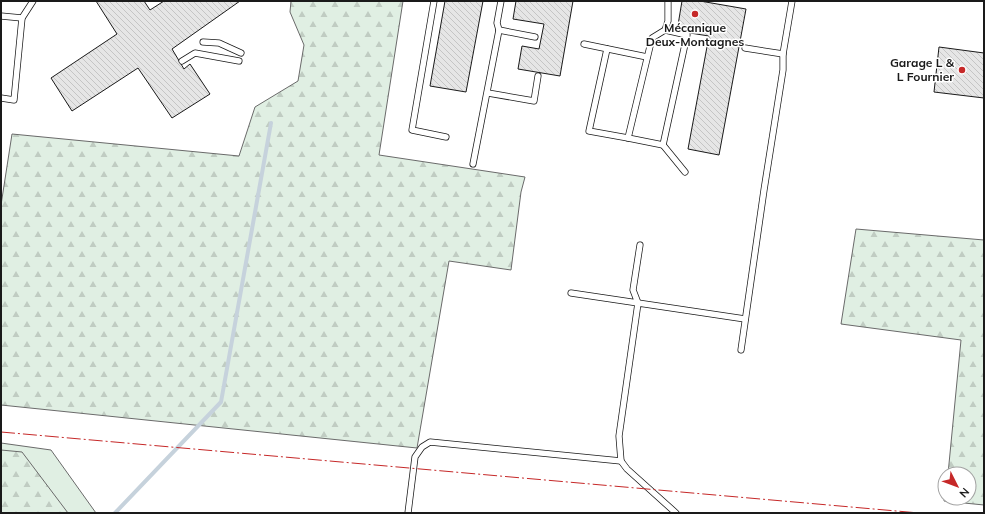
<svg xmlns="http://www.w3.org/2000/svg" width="985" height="514" font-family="Mulish,sans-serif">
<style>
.green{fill:#e0efe3;stroke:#6a6a6a}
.forest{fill:url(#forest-firs);stroke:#6a6a6a}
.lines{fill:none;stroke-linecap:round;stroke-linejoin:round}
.stream{stroke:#c6d2dc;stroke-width:4}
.building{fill:url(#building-back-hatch);stroke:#1a1a1a}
.lane-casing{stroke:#1a1a1a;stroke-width:7}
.lane{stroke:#fff;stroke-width:5.5}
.power{stroke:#c62828;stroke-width:1;stroke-dasharray:14 3 2 3;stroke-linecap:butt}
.poi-dot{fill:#c62828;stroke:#fff;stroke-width:1.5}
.labels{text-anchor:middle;stroke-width:3;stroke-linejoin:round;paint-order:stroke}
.poi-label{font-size:12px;font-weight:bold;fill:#1a1a1a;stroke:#fff}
</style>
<defs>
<pattern id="forest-firs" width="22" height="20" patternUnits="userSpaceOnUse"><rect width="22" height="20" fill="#e0efe3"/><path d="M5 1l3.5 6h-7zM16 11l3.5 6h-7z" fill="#c0ccc2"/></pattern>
<pattern id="building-back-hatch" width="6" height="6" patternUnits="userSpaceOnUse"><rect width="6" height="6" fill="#e6e6e6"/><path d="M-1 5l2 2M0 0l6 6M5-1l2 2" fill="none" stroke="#c5c5c5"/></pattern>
</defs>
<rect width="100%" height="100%" fill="#fff"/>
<!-- green -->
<path class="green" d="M1,443l50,7 45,63h-95z"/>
<!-- forest -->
<g class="forest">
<path d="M291,1h112l-24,154 146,22 -4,15 -10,78 -62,-9 -32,187 -416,-43v-200l11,-71 227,22 16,-49 43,-26 6,-36 -14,-33z"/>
<path d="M856,229l128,11v265l-40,-4 1,-7v4h24v-24h-21l13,-134 -120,-16z"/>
<path d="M1,450l21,2 46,61h-67z"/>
</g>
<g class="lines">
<!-- stream -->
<path class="stream" d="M115,513l106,-111 50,-279"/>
</g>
<!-- building -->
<g class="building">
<path d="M96,1h48l6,9 14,-9h76l-68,48 12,20 6,-5 20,30 -38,24 -34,-50 -66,43 -21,-33 66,-44z"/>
<path d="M445,1h38l-17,91 -36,-6z"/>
<path d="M516,1h57l-13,75 -42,-7 4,-23 17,3 5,-25 -31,-5z"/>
<path d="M682,1h18l46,8 -27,146 -31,-6 21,-113 -32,-5z"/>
<path d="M939,47l45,6v45l-50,-6z"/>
</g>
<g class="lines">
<!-- lane casing -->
<g class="lane-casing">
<g id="lane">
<path d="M434,1l-22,129 34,7"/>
<path d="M1,16l21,2"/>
<path d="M499,30l36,7"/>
<path d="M665,30l22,5 -24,110 -35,-7 24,-100 13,-8 3,-9v-20"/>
<path d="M203,42l16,1 22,10"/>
<path d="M584,44l63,13"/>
<path d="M745,48l38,6 9,-53"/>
<path d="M607,49l-18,82 39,7"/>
<path d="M182,61l13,-8 44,8"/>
<path d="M488,93l46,8 4,-25"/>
<path d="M1,98l13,2 8,-82 11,-17"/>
<path d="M663,145l22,27"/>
<path d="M473,164l26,-134 -2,-7 4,-22"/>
<path d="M571,293l67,10 -5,-13 7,-45"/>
<path d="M741,350l23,-160 19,-120v-16"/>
<path d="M408,513l7,-56 7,-10 8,-5 191,19"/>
<path d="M676,513l-49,-44 -6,-8 -2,-25 19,-133 107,16"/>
</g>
</g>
<!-- lane -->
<use href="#lane" class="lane"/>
<!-- power -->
<path class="power" d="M1,432l918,81"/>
</g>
<!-- markers -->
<g class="poi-dot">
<circle cx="695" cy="14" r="4"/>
<circle cx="962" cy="70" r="4"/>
</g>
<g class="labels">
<!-- poi labels -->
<g class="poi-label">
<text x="695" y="32">Mécanique<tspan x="695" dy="14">Deux-Montagnes</tspan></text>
<text x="954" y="67" text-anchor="end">Garage L &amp;<tspan x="954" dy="14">L Fournier</tspan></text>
</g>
</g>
<!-- border -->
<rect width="985" height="514" fill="none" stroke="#1a1a1a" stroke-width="4"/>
<!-- north arrow -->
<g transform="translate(957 486) rotate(132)"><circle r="19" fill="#ffffff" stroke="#a3a3a3"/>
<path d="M0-3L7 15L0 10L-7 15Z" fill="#c62828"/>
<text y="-6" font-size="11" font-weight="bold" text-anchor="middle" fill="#1a1a1a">N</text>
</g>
</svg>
